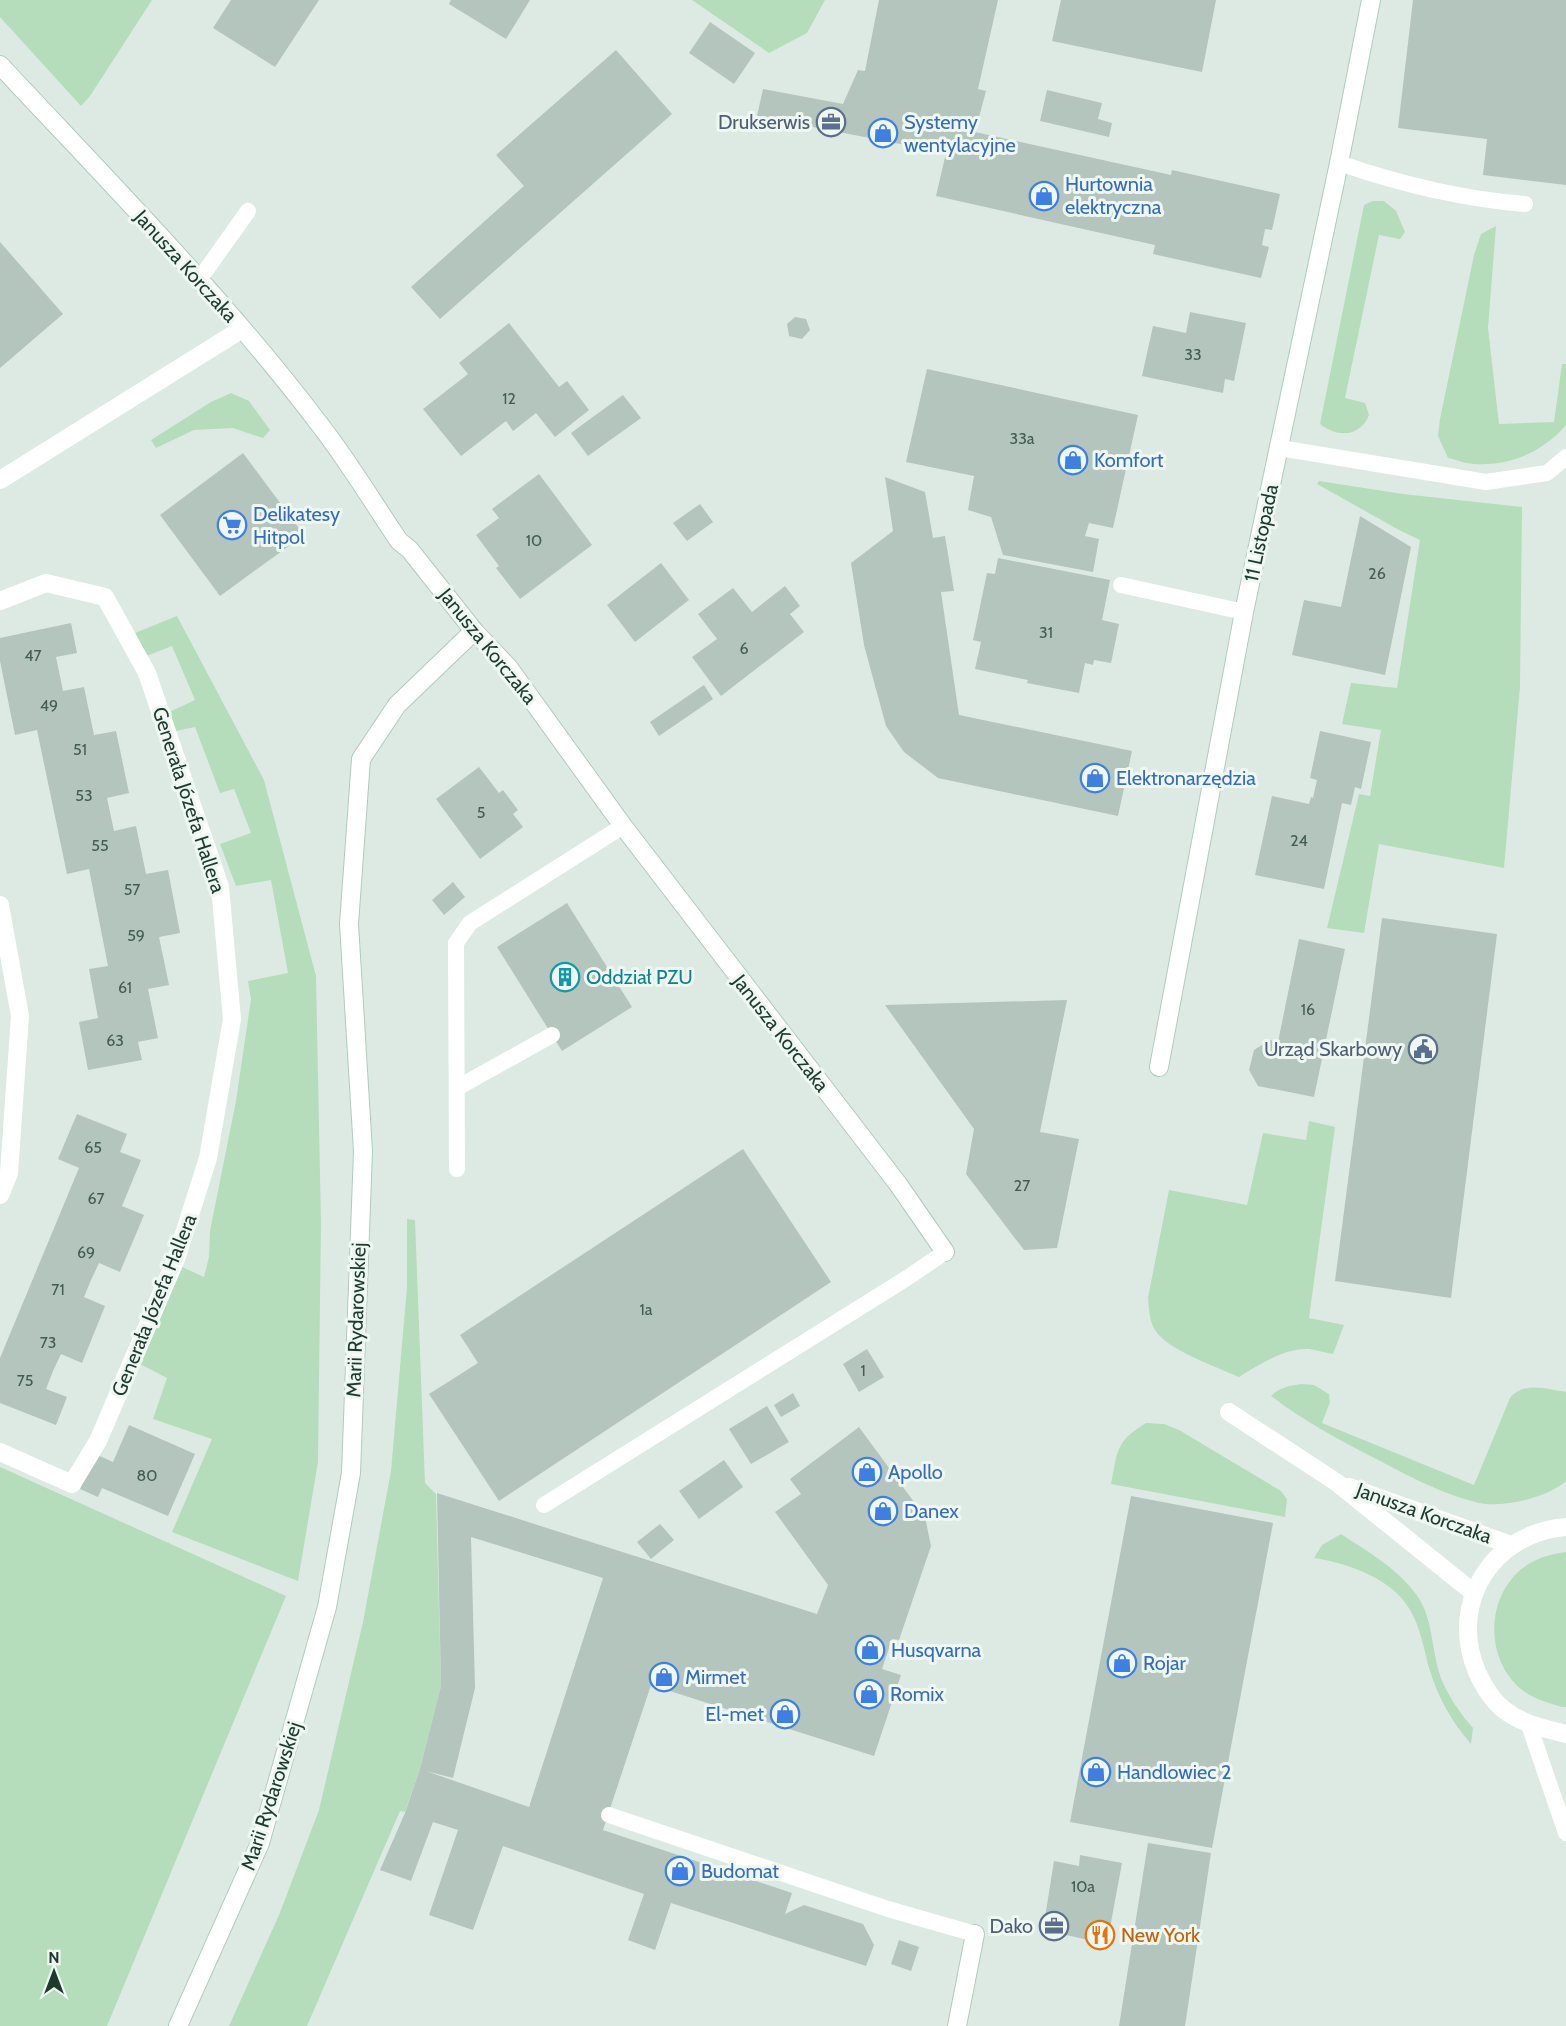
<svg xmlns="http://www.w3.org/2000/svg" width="1566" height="2026" font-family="Cabin,sans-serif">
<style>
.green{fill:#b5ddbb}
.building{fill:#b3c5bc;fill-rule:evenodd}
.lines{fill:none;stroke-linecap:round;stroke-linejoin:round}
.secondary-casing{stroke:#b0cbbe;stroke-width:20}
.lane{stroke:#fff;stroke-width:16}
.street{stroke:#fff;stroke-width:18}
.secondary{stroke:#fff;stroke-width:18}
.labels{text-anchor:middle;stroke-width:6;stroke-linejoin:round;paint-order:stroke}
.number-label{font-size:16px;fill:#435d53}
.service-label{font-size:20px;fill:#4e5e75;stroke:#eef7f1;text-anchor:end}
.shop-label{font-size:20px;fill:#366cbe;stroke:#eef7f1;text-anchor:start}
.street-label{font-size:20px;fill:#1e3a30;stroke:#eef7f1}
.culture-label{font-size:20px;fill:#0d838f;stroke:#eef7f1;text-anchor:start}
.food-label{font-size:20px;fill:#c56008;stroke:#eef7f1;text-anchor:start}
</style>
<rect width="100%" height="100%" fill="#ddeae3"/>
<!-- green -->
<g class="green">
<path d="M0,0h152l-62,96 -9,10 -81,-89z"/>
<path d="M692,0h133l-18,33 -38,20z"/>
<path d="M1373,201h11l12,10 9,21 -5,7 -21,-4 -34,163 20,5 4,12c-9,22 -31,23 -49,9l44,-219z"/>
<path d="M1496,226l-8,102 11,96 55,-2 8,-58h4v61c-23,27 -56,41 -91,39 -9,0 -18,-4 -27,-6l-10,-22 2,-17 34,-164 7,-21z"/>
<path d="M231,393l18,8 21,29 -7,8 -30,-10 -39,2 -38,18 -5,-8 60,-38z"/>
<path d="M1319,481l84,13 119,13 -2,180 -16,181 -125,-24 -15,89 -37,-5 32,-134 11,2 11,-66 -39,-6 9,-41 46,5 23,-148 -21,-10 -82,-46z"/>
<path d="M177,616l87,164 52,196 5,247 -3,239 -20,119 -126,-49 40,-93 -59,-20 14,-41 -27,-14 42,-97 22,10 5,-20 1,-26 26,-130 15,-102 -3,-18 40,-8 -17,-93 -35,6 -16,-42 31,-11 -17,-44 -14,4 -25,-66 -24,5 -6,-18 30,-14 -23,-54 -28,11 -9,-24z"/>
<path d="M1309,1121l26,6 -26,191 35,7 -11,29c-8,-1 -16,-4 -24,-5 -25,-1 -49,15 -70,28 -22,-10 -72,-27 -84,-47 -6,-10 -6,-21 -7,-32l21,-108 78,15 16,-72 43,7z"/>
<path d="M407,1219l8,1 10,263 11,11 5,192 -21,83 -15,43 -5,-1 -93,215h-78l50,-111 40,-105 44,-188 28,-151 16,-184z"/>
<path d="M1301,1384l13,1 15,9 1,8 -8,21 152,62 36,-87c13,-17 38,-9 56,-6v89c-19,17 -63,27 -87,22 -34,-8 -67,-25 -97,-41 -39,-20 -77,-40 -111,-66 9,-9 18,-10 30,-12z"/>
<path d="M1146,1423l18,1 15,6 102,61 6,8 -2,18 -174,-33c7,-34 4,-42 35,-61z"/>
<path d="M0,1467l286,129 -179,430h-107z"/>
<path d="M1341,1534c26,17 57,35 75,60 18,24 15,57 25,84 7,18 19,35 32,50l-2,16c-20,-23 -33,-47 -42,-76 -6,-23 -10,-49 -26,-68 -19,-24 -60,-38 -89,-42l8,-13z"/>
<path d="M1566,1552v155h-4c-14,-4 -29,-8 -41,-18 -38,-32 -35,-97 6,-124 12,-8 25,-11 39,-13z"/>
</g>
<!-- building -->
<g class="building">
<path d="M231,0h88l-44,67 -62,-39z"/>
<path d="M451,0h79l-24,39 -57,-35z"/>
<path d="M879,0h119l-20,89 8,2 -11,41 196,43 1,-5 108,24 -8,36 -7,-1 -3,16 7,2 -8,31 -108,-24 2,-9 -219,-49 10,-43 -189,-37 6,-27 80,15 15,-34 7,1z"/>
<path d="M1061,0h155l-14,72 -150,-31z"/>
<path d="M1413,0h153v185l-83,-10 4,-36 -89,-11z"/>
<path d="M710,22l45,31 -21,31 -45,-31z"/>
<path d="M616,50l56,64 -232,205 -29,-32 113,-101 -28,-31z"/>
<path d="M1047,90l55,13 -4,16 14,4 -3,14 -69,-16z"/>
<path d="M0,242l63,72 -63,54z"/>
<path d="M1190,312l56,11 -12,58 -9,-2 -2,14 -81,-17 11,-50 33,7z"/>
<path d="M795,317l11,2 4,11 -8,9 -13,-3 -2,-12z"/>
<path d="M509,323l50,64 8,-6 22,29 -34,27 -19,-24 -23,18 -7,-10 -45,35 -38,-47 45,-35 -9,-11z"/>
<path d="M927,369l211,46 -25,113 -24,-5 -4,13 14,3 -6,33 -90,-17 -12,-38 -23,-7 6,-34 -68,-14z"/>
<path d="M623,395l18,23 -53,38 -17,-23z"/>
<path d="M243,453l61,82 -84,61 -60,-81z"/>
<path d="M539,474l53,71 -72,54 -24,-31 3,-2 -23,-31 23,-17 -7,-9z"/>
<path d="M885,477l40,15 8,46 12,-2 9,55 -13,1 18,123 173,36 -14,65 -180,-38 -34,-26 -18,-26 -22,-81 -13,-82 42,-32z"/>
<path d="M700,504l13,18 -26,19 -14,-18z"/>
<path d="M1360,516l51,31 -26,128 -93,-20 12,-55 37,7z"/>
<path d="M998,558l112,22 -8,40 17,4 -8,39 -17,-3 -1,5 -8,-2 -6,30 -52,-10 1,-3 -53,-11 6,-27 -8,-2 14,-67 8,1z"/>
<path d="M661,563l28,37 -54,42 -28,-37z"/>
<path d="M785,586l15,20 -10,8 14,18 -83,64 -29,-39 25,-18 -19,-25 35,-26 19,24z"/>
<path d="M71,623l6,30 -21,4 7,34 21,-4 10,48 22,-4 13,62 -22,5 7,33 22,-5 10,48 22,-4 12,63 -21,4 10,48 -21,4 10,49 -20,4 4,18 -54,10 -9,-48 19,-4 -9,-49 19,-3 -19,-97 -22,5 -30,-144 -22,5 -15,-74v-23z"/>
<path d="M704,685l9,14 -54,37 -9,-14z"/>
<path d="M1320,731l51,11 -10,47 -6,-2 -4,18 -9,-2 -18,86 -69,-14 17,-79 37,8 2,-7 2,1 4,-18 -7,-2z"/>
<path d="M479,767l20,26 4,-3 15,20 -5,4 10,13 -43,32 -44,-60z"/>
<path d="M453,882l12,15 -21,18 -12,-15z"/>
<path d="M567,903l65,104 -70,44 -65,-104z"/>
<path d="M1382,918l115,16 -46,364 -116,-17z"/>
<path d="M1299,939l46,10 -31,148 -56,-11 -9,-16 5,-20 16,-10 8,2z"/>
<path d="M1067,1000l-27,132 39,7 -22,109 -33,2 -58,-76 8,-45 -89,-124z"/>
<path d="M77,1114l50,20 -7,18 21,8 -19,46 22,9 -24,57 -21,-9 -8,17 -7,17 21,9 -23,57 -21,-9 -8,17 -7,18 21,8 -11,28 -56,-22v-45l79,-190 -21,-9z"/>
<path d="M743,1149l88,133 -332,219 -70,-107 49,-31 -18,-28z"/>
<path d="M867,1349l17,28 -25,15 -16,-28z"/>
<path d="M793,1393l7,13 -19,11 -7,-12z"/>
<path d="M767,1406l22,36 -38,22 -22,-35z"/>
<path d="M129,1425l66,29 -27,62 -66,-28 -4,9 -18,-8 15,-35 18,8z"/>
<path d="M859,1427l66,90 6,29 -32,94 -7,-1 -10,30 19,6 -27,81 -223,-71 -48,145 189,63 -7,21 19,-9 59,19 11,21 -8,21 -195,-63 -16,47 -27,-10 16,-46 -141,-48 -30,84 -44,-15 29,-85 -25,-8 -22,59 -31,-11 25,-57 15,-44 21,-83 -4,-193 380,121 11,-29 -53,-73 26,-18 -11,-15zM471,1537l132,41 -74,229 -103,-36 27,7 22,-90z"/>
<path d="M724,1460l19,27 -44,32 -20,-28z"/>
<path d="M1131,1496l142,27 -61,325 -142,-26z"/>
<path d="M660,1524l14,16 -23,19 -14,-17z"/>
<path d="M1148,1843l63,10 -26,173h-66z"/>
<path d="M1080,1855l42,8 -15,81 -64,-14 11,-69 25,5z"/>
<path d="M899,1940l20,7 -8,24 -20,-7z"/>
</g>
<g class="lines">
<!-- secondary casing -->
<g class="secondary-casing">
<g id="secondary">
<path d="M0,65c108,116 221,230 317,356 30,38 55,80 82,120l11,9 64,81 35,37 114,158 275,358 47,68"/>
<path d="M1159,1067l85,-455 95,-449 32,-163"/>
<path d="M178,2026l82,-183 67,-236 24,-134 12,-322 -14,-227 12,-165 36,-54 77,-74"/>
<path d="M957,2026l18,-92"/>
</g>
</g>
<!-- lane -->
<g class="lane">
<path d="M1339,163c61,21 122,36 186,41"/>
<path d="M199,280l49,-69"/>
<path d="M1280,448l206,34 61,-9 19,-16"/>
<path d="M1121,585l123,27"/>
<path d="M457,1088l95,-53"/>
<path d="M457,1169l-1,-226 14,-20 153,-97"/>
<path d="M544,1505l363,-227 38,-26"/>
<path d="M1529,1725l37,108"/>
<path d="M609,1815l279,94 87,25"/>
</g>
<!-- street -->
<g class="street">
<path d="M0,480l242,-151"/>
<path d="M0,601l46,-18 59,14 42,76 73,214 12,132 -24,139 -32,101 -78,182 -26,43 -72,-32"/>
<path d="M0,905l20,111 -11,157 -9,22"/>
<path d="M1229,1412l107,70 138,111"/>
<path d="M1349,1487l162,58"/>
<path d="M1566,1527c-74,6 -118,76 -89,145 6,13 15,28 26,37 19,15 40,19 63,25"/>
</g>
<!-- secondary -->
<use href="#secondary" class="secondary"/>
</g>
<!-- icons -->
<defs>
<g id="office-ring" transform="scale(1.5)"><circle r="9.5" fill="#eef7f1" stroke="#5c6f8a" stroke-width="1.5"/><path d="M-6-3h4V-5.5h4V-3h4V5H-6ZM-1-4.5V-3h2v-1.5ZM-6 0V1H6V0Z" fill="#5c6f8a"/></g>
<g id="shop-ring" transform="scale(1.5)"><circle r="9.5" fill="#eef7f1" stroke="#3f7fe0" stroke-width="1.5"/><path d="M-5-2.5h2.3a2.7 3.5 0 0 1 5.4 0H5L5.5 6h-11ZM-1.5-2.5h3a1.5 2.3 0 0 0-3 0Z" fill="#3f7fe0"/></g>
<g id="supermarket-ring" transform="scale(1.5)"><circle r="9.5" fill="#eef7f1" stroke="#3f7fe0" stroke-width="1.5"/><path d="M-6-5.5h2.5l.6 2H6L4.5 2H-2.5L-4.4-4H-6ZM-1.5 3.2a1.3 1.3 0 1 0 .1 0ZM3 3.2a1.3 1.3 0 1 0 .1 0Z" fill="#3f7fe0"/></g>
<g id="building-ring" transform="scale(1.5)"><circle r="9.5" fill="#eef7f1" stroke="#0f9aa8" stroke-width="1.5"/><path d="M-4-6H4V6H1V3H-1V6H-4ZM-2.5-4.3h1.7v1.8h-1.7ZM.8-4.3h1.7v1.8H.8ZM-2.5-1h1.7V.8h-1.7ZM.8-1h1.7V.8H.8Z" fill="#0f9aa8"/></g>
<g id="civic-ring" transform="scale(1.5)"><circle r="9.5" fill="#eef7f1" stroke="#5c6f8a" stroke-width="1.5"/><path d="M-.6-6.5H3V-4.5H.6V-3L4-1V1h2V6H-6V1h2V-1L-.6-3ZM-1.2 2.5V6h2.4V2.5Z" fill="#5c6f8a"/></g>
<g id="restaurant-ring" transform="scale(1.5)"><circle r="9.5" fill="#eef7f1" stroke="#e8710a" stroke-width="1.5"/><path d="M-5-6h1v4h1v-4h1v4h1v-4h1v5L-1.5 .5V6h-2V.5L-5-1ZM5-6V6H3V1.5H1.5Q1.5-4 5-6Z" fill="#e8710a"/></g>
</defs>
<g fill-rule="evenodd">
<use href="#office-ring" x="831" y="122"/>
<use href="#shop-ring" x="883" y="133"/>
<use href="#shop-ring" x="1044" y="196"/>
<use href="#shop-ring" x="1073" y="460"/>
<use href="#supermarket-ring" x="232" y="525"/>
<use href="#shop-ring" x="1095" y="778"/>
<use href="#building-ring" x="565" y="977"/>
<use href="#civic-ring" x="1423" y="1049"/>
<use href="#shop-ring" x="867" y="1472"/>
<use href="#shop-ring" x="883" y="1511"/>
<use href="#shop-ring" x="870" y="1650"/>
<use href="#shop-ring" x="1122" y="1663"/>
<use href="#shop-ring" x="664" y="1677"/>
<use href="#shop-ring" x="869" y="1694"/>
<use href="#shop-ring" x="785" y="1714"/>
<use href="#shop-ring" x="1096" y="1772"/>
<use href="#shop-ring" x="680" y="1871"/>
<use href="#office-ring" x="1054" y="1926"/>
<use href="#restaurant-ring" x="1100" y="1935"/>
</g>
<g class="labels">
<!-- number labels -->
<g class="number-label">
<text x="1193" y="360">33</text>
<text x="509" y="404">12</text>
<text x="1022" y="444">33a</text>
<text x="534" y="546">10</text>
<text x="1377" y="579">26</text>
<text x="1046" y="638">31</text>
<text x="744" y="654">6</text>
<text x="33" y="661">47</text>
<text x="49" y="711">49</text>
<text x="80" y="755">51</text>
<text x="84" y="801">53</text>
<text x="481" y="818">5</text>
<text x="1299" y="846">24</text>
<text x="100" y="851">55</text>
<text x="132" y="895">57</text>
<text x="136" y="941">59</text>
<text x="125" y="993">61</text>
<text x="1308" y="1015">16</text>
<text x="115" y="1046">63</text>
<text x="93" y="1153">65</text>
<text x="1022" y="1191">27</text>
<text x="96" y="1204">67</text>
<text x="86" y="1258">69</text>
<text x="58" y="1295">71</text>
<text x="646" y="1315">1a</text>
<text x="48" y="1348">73</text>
<text x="863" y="1376">1</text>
<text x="25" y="1386">75</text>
<text x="147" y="1481">80</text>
<text x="1083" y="1892">10a</text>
</g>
<!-- service labels -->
<g class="service-label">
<text x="810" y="129">Drukserwis</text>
<text x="1402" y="1056">Urząd Skarbowy</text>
<text x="1033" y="1933">Dako</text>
</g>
<!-- shop labels -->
<g class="shop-label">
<text x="904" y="129">Systemy<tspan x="904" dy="23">wentylacyjne</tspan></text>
<text x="1065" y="191">Hurtownia<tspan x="1065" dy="23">elektryczna</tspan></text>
<text x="1094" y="467">Komfort</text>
<text x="253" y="521">Delikatesy<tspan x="253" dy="23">Hitpol</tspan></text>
<text x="1116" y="785">Elektronarzędzia</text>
<text x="888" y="1479">Apollo</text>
<text x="904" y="1518">Danex</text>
<text x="891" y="1657">Husqvarna</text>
<text x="1143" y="1670">Rojar</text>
<text x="685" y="1684">Mirmet</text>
<text x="890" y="1701">Romix</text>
<text x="764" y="1721" text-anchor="end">El-met</text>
<text x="1117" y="1779">Handlowiec 2</text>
<text x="701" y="1878">Budomat</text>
</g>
<!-- street labels -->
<g class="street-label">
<text transform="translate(186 266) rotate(48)" y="7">Janusza Korczaka</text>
<text transform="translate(1261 533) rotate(-78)" y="7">11 Listopada</text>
<text transform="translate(488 646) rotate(51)" y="7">Janusza Korczaka</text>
<text transform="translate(189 800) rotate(72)" y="7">Generała Józefa Hallera</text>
<text transform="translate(781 1033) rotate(52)" y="7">Janusza Korczaka</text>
<text transform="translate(154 1305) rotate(-68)" y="7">Generała Józefa Hallera</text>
<text transform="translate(356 1320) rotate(-88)" y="7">Marii Rydarowskiej</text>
<text transform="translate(1424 1513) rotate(20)" y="7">Janusza Korczaka</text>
<text transform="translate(271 1796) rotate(-72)" y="7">Marii Rydarowskiej</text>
</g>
<!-- culture labels -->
<g class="culture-label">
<text x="586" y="984">Oddział PZU</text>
</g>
<!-- food labels -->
<g class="food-label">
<text x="1121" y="1942">New York</text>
</g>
</g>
<!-- north arrow -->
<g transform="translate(54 1972)" stroke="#eef7f1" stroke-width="4.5" paint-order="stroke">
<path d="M0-4.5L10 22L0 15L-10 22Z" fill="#1e3a30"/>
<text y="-9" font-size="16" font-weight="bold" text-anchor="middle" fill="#1e3a30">N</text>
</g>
</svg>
